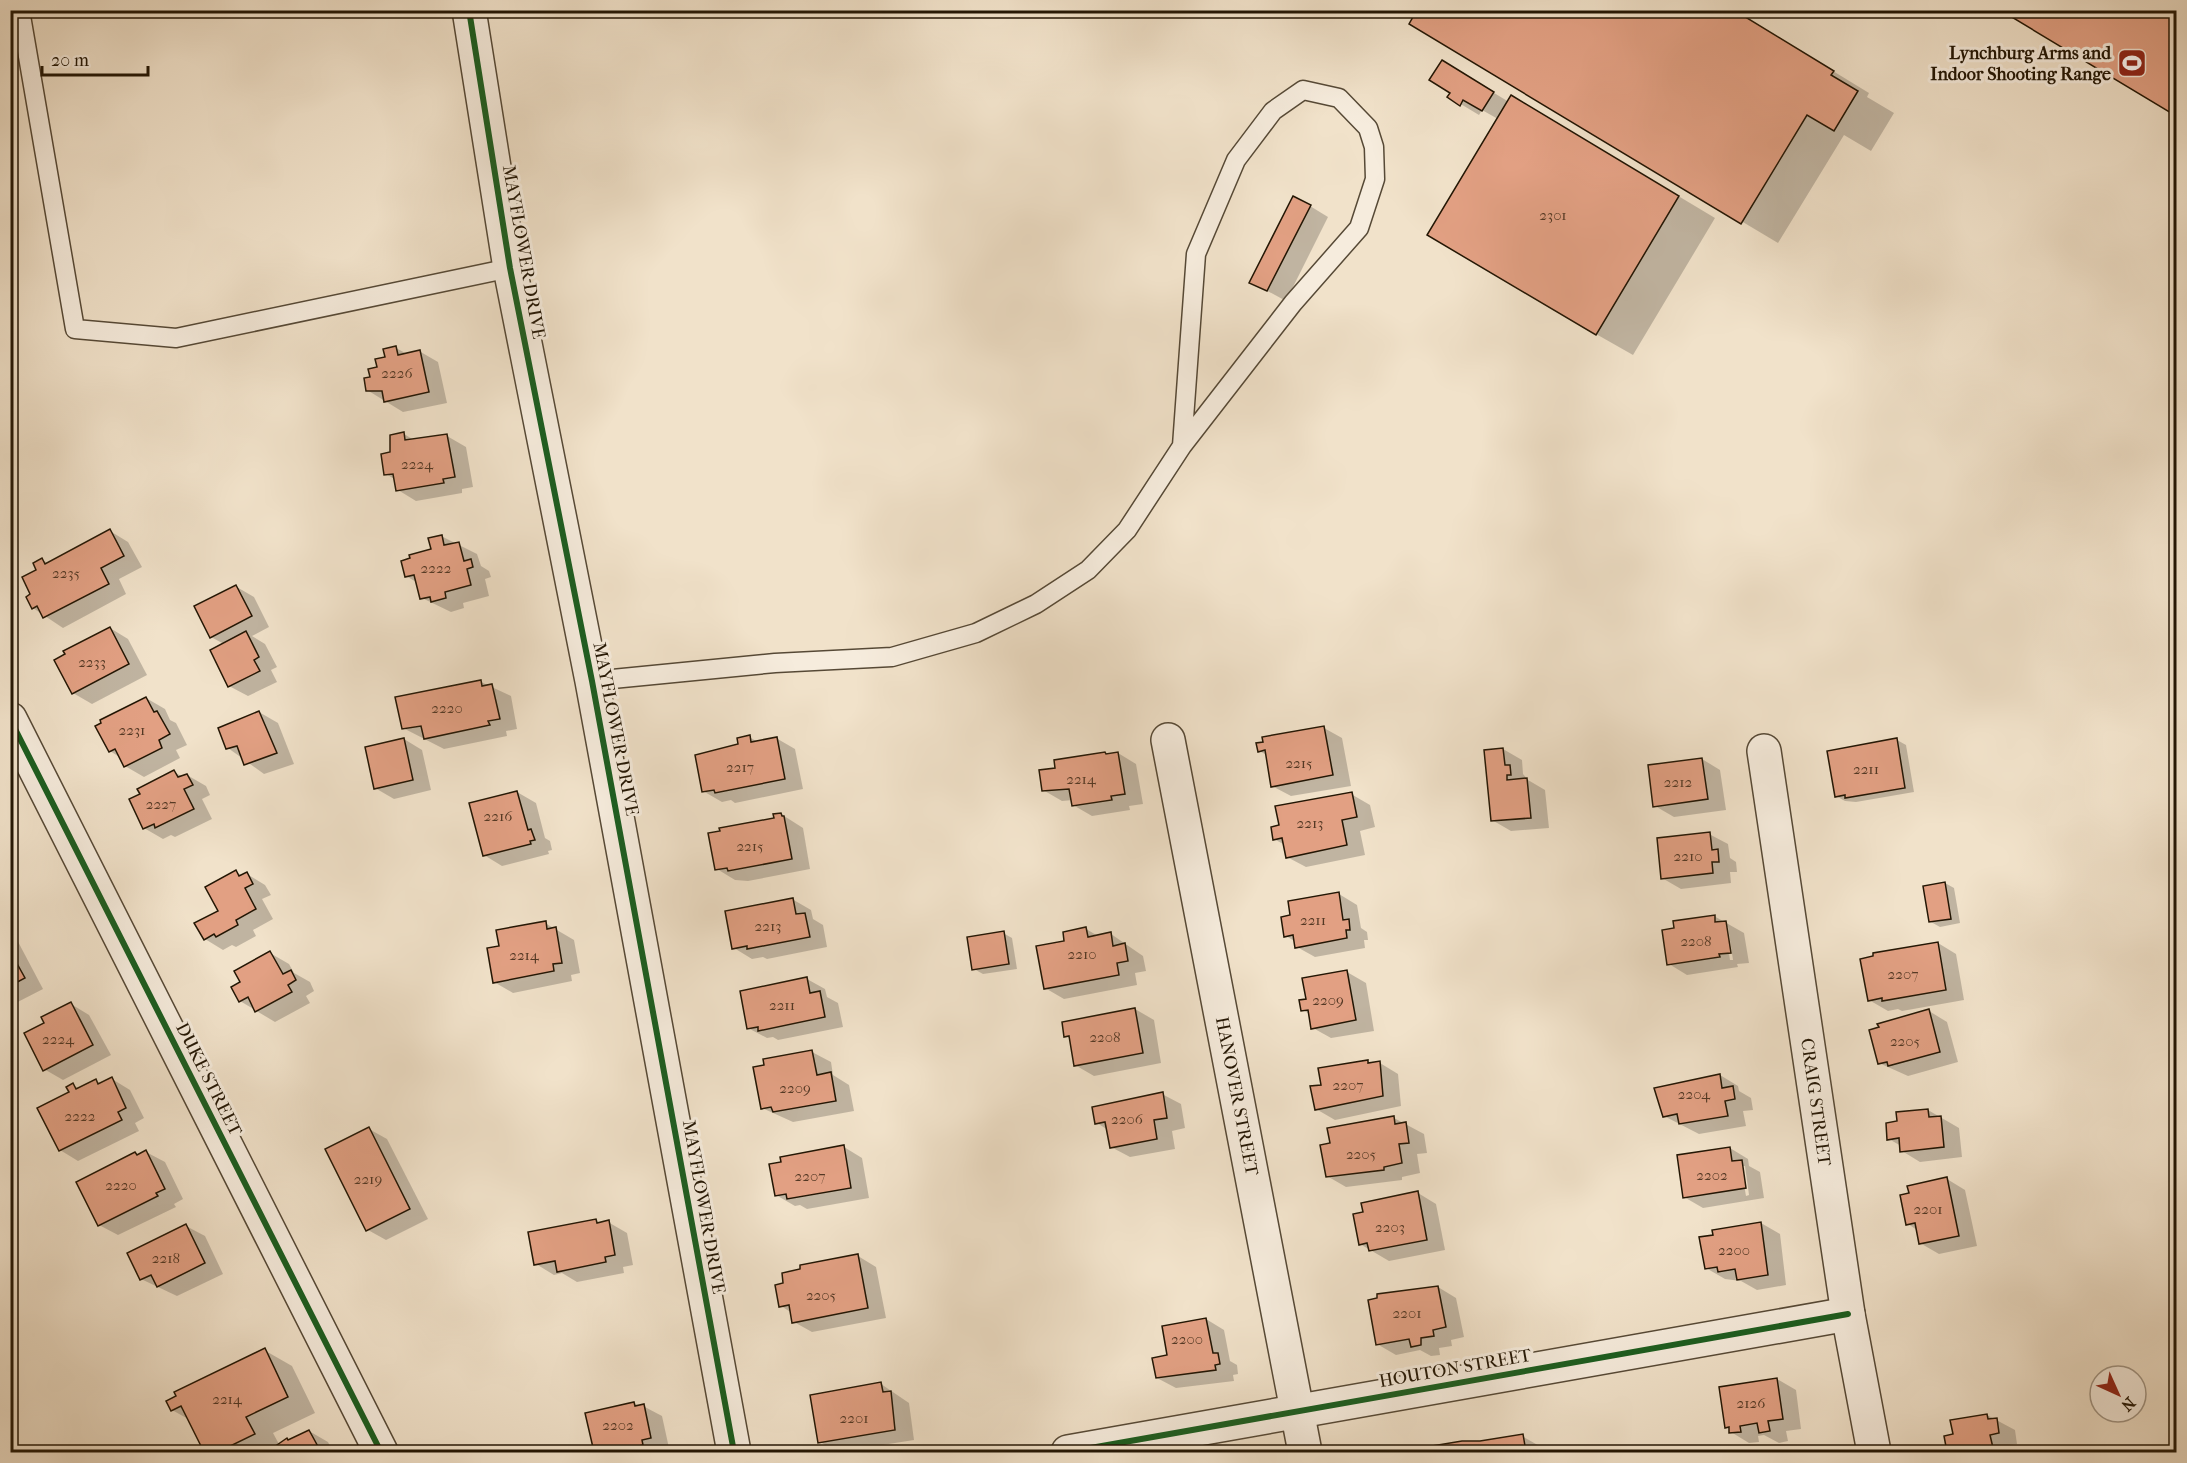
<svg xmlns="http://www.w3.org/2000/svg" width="2187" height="1463" font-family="'IM FELL French Canon',serif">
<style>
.shadow{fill:#0003;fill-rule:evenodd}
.building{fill:#e2a083;stroke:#231604;stroke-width:1.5}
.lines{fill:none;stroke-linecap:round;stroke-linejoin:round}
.service-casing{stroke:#564936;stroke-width:21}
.minor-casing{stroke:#564936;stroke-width:36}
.tertiary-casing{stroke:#564936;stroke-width:36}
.service{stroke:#f6ecdd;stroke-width:18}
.minor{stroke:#f6ecdd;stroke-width:33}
.tertiary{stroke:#f6ecdd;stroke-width:33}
.cycleway-casing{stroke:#f6ecdd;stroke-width:10}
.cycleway{stroke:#1b5e20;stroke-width:6}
.labels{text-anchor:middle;stroke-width:6;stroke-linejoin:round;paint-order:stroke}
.number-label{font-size:15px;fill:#533824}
.poi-label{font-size:18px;font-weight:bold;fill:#231604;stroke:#f6ecdd;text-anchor:end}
.street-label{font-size:18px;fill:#231604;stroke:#f6ecdd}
</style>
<rect width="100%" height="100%" fill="#f1e2ca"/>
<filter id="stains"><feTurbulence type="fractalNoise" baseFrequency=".00333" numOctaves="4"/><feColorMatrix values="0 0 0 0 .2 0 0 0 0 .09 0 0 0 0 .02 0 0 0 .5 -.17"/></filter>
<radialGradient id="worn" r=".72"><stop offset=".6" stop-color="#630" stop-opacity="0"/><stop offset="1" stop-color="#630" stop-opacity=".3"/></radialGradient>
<!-- shadow -->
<g class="shadow">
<path d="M1733,10l136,83 -2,4 27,16 -23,38 -27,-16 -66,108 -367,-219z"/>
<path d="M2003,10h173v105z"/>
<path d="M1443,62l66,40 39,16 167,100 -82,137 -37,-21 -98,-215 -16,-9 -3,5 -30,-18 3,-5z"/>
<path d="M1310,206l18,11 -42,84 -35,-19z"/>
<path d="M396,348l11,6 12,-3 19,11 9,41 -44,9 -36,-22 5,-12z"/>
<path d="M404,434l10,6 33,-4 19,11 7,40 -11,2v4l-46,8 -18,-11 -2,-10 -10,-6 6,-21 -2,-9z"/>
<path d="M110,531l18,11 14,25 -23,12 7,15 -63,34 -30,-20 -1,-13 10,-35 6,3z"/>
<path d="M441,536l36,18 4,12 8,5 2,6 -6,2 4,17 -26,7 1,5 -13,4 -29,-14 -4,-15 -12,-7 27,-26z"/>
<path d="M235,586l19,11 15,30 -17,9 13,8 12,23 -6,3 6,12 -29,14 -19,-10 -5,-42 -13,-7z"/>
<path d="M110,628l18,11 19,36 -55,29 -19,-11z"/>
<path d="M481,682l30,14 6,33 -11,2 1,5 -63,13 -41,-21z"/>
<path d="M146,698l19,11 5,11 6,3 11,22 -11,5 4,8 -36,19 -19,-11 -4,-8 -11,-7z"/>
<path d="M259,712l19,11 16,41 -30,10 -36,-26z"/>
<path d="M1324,728l18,10 9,48 -60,10 -19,-10 -5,-31 -8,-4 6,-8z"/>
<path d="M749,737l9,5 18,-4 19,11 8,40 -68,14 -4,-3 -9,2 -19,-11 36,-46z"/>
<path d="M404,739l18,11 9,40 -37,9 -19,-11z"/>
<path d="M1897,740l9,5 8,47 -58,10 -11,-1 -9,-5z"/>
<path d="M1503,749l19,11 1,14 5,6 17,10 4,38 -38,3 -19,-11z"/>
<path d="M1118,753l18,11 7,40 -14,2 1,4 -38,6 -19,-11v-5l-11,1 -19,-11z"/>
<path d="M1702,759l18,11 6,40 -52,7 -19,-11z"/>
<path d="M174,772l9,5 4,-2 19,11 4,9 -8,4 10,20 -37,18 -4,-2 -8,4 -19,-11z"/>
<path d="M517,792l19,11 9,35 5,3 2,9 -4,1 1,3 -47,12 -18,-11z"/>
<path d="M1351,794l19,11 5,22 -15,4 5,24 -59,12 -19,-10 -2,-12 -11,-6z"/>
<path d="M781,814l22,14 7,41 -62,12 -13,-1 -18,-11z"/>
<path d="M1709,834l19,10 2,14 6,4 1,10h-7l1,11 -50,6 -19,-11z"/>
<path d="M236,872l7,4 4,-2 18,11 6,10 -9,4 11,20 -20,11 3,6 -20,11 -4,-2 -9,5 -18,-11 15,-28z"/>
<path d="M1945,883l9,5 6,35 -20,4 -9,-5 -6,-35z"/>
<path d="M1339,894l18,11 4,23 6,4 1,8h-4l1,8 -50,9 -18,-10 -1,-5 -10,-6 6,-20z"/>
<path d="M792,899l19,11 2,9 10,6 4,22 -60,12 -4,-2 -11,2 -18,-11z"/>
<path d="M1714,916l30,17 5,30 -12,1 1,3 -51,8 -18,-11 7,-35zM1725,927h3l5,33h-3z"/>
<path d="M545,923l29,17 6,33 -9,2 1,6 -59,12 -19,-11 7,-35z"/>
<path d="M1086,929l12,7 13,-2 32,22 3,15 -11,2 2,12 -73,14 -19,-11 21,-46z"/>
<path d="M1003,933l9,5 5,31 -34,5 -9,-5z"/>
<path d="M10,934l5,2 28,53 -33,17z"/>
<path d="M1938,943l18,11 8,46 -62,11 -4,-2 -10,2 -19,-11z"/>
<path d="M270,953l19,11 5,9 16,9 4,9 -8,5 4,7 -35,19 -35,-21 2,-18z"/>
<path d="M1347,972l19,11 8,48 -43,7 -18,-10 -2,-13 -8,-5 5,-9z"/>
<path d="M807,979l18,10 2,8 11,6 5,24 -65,13 -5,-3 -6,1 -19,-10z"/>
<path d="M71,1004l18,11 22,40 -48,25 -19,-11 2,-46z"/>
<path d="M1135,1009l19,11 7,43 -67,13 -19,-11 -4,-26 -5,-3z"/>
<path d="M1929,1011l18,11 11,40 -50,14 -29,-13 1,-35z"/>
<path d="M812,1052l19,10 2,13 16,10 5,26 -61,11 -31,-14z"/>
<path d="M1367,1061l5,3 8,-1 18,11 3,32 -66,14 -19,-11 7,-23z"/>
<path d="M1720,1075l18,11 1,5 12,7 2,12 -10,1 3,15 -47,8 -35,-18 -9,-27z"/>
<path d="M112,1079l18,11 14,28 -9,5 4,8 -61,30 -18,-11 13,-65 7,4 16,-8 6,3z"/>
<path d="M1162,1094l19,10 4,24 -13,3 3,18 -45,8 -19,-10 -3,-17 -11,-7z"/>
<path d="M1928,1110l31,18 3,29 -42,5 -18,-11 -1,-5 -12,-7 9,-16z"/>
<path d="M1394,1118l30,16 3,19 -10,1 3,19 -18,4v3l-56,7 -19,-11z"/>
<path d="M369,1129l18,10 41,80 -42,21 -18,-10z"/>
<path d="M844,1147l18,11 7,40 -62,11 -7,-4 -5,1 -19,-11z"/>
<path d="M1730,1148l18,11 1,7 11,6 4,26 -61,10 -19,-11zM1741,1166h4l4,29 -3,1z"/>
<path d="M146,1152l19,10 18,37 -9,5 2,3 -58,28 -19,-10 36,-71 3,2z"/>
<path d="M1947,1179l18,11 12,56 -38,8 -19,-11 -3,-13 -9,-6 3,-30z"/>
<path d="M1418,1193l18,11 9,46 -56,11 -29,-17z"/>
<path d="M595,1220l6,4 7,-2 19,11 6,32 -10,2 1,6 -47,9 -15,-9 -8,2 -18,-11z"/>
<path d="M1761,1223l19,11 6,51 -29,5 -16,-9 -16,-2 -19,-11z"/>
<path d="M186,1226l19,10 18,38 -46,22 -36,-17z"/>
<path d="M858,1256l18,11 10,51 -74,14 -18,-10 -2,-9 -11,-7z"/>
<path d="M1438,1287l18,11 8,39 -13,3 1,6 -13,2 1,7 -9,1 -11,-6 -24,5 -19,-11z"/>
<path d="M1206,1319l18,11 6,31 7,4 1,9 -5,1 1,6 -58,7 -19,-10 12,-21z"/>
<path d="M264,1350l28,16 23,47 -42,20 7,13 29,-15 19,11 5,10h-128l-15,-32 -18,-10z"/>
<path d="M1777,1379l19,11 5,39 -15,2 2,10 -9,2 -15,-8 -6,1 1,6 -10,1 -18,-11 -4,-5z"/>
<path d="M881,1384l28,19 5,37 -76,12 -18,-10z"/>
<path d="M633,1404l10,2 19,10 7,32 -9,2v2h-64l-9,-38z"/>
<path d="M1987,1415l28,15 2,14 -9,1 2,7h-61l-3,-15 8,-1z"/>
<path d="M1522,1436l28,16h-146z"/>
<path d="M1787,1449l7,3h-31z"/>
</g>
<!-- building -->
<g class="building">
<path d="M1417,10h317l100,61 -3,4 27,16 -24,40 -27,-16 -66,109 -332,-200z"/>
<path d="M2000,10h176v106z"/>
<path d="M1442,60l52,32 -12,19 -19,-11 -3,6 -13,-9 3,-4 -21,-13z"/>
<path d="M1511,95l168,101 -83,139 -169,-100z"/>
<path d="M1293,196l18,9 -44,86 -18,-8z"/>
<path d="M396,346l2,9 22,-5 9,42 -45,10 -2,-11h-16l-2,-13 6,-1 -2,-8 9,-2 -2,-8 10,-2 -2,-8z"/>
<path d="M404,432l1,8 42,-6 8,43 -12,2 1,4 -48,8 -3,-17 -9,1 -3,-21 9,-2v-17z"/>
<path d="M110,529l14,27 -23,12 8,16 -66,34 -6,-12 -5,3 -6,-12 4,-3 -8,-17 14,-7 -3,-7 9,-5 3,6z"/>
<path d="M442,535l2,10 15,-3 5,19 7,-2 2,8 -6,2 4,16 -26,7 1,6 -15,4 -1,-5 -10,2 -6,-24 -9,2 -4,-16 9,-3 -1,-3 22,-6 -3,-11z"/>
<path d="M236,585l16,31 -42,22 -16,-32z"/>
<path d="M110,627l19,37 -57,30 -18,-34 11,-6 -2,-3z"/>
<path d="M246,631l13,26 -5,3 6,11 -32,16 -18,-37z"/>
<path d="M481,680l1,6 10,-2 8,35 -12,2 2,4 -66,14 -3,-13 -19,3 -7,-32z"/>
<path d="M146,697l8,15 3,-1 13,23 -11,6 3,8 -38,19 -9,-18 -6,3 -14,-26 6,-3 -1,-3z"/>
<path d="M259,711l18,42 -33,12 -7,-19 -11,3 -8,-21z"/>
<path d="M1324,726l9,49 -62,12 -6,-37 -7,2 -2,-9 7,-1 -1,-5z"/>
<path d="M750,735l1,7 26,-5 8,42 -70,14 -1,-3 -12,2 -7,-37 43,-11 -1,-6z"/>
<path d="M404,738l9,42 -39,9 -9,-42z"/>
<path d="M1897,738l8,50 -60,10v-3l-10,2 -8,-46z"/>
<path d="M1503,748l2,17h5l1,10h-4v5l20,-2 4,40 -40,3 -7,-71z"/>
<path d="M1105,752l1,2 12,-2 7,42 -14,2 1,4 -40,6 -3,-17 -27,2 -3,-21 16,-2 -1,-8z"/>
<path d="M1702,758l6,41 -55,8 -5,-42z"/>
<path d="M174,770l4,7 9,-3 6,11 -9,4 10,20 -39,19 -1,-4 -11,5 -14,-30 11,-5 -3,-5z"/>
<path d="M517,791l11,39 3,-1 4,11 -5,1 1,3 -48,12 -14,-53z"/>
<path d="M1352,792l5,25 -15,3 5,25 -61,13 -4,-20 -9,2 -2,-13 8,-2 -4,-19z"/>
<path d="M781,813l1,3h2l8,43 -64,12 -1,-3 -12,2 -7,-37 12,-2 -1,-3 55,-10 -1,-4z"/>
<path d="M1710,832l2,18 6,-1 1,13h-7l1,11 -52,6 -4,-41z"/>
<path d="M236,870l3,6 8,-4 6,12 -8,4 11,21 -20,11 2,5 -22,12 -2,-3 -10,6 -10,-17 24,-12 -13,-24z"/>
<path d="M1945,882l6,37 -22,3 -6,-36z"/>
<path d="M1339,892l4,28 6,-1 1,11h-4l1,8 -52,10 -2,-13 -9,2 -3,-20 9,-2 -2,-14z"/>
<path d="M793,898l3,16 9,-1 5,24 -63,12v-3l-15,3 -7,-38z"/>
<path d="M1715,915v7l11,-1 5,32 -12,1 1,3 -53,8 -5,-35 12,-2 -1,-7z"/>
<path d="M546,921l1,8 9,-2 6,36 -9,1 1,7 -61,12 -6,-35 12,-2 -3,-16z"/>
<path d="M1086,927l2,10 23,-5 2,14 12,-3 3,18 -11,2 2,12 -75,14 -8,-43 28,-5 -1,-9z"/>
<path d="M1004,931l5,33 -37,6 -5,-33z"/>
<path d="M1938,942l8,48 -64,11v-3l-14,3 -8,-42 13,-3v-3z"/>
<path d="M10,951l15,27 -15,8z"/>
<path d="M270,951l13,23 8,-4 5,10 -8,5 4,7 -37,20 -7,-15 -9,5 -8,-15 9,-5 -6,-11z"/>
<path d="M1347,970l9,50 -45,9 -3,-19 -7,1 -2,-11 7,-1 -4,-21z"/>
<path d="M807,977l3,16 10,-2 5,26 -67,14v-4l-11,2 -7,-38z"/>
<path d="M71,1002l22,43 -50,26 -19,-38 20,-10 -3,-6z"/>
<path d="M1135,1008l8,45 -69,13 -5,-30 -5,1 -2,-15z"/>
<path d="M1929,1009l11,43 -52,14 -1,-4 -9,2 -9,-34 10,-3 -2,-3z"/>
<path d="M812,1050l5,25 14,-3 5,29 -63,11 -2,-5 -10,2 -8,-42 11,-2 -1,-6z"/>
<path d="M1368,1060v3l12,-2 3,35 -68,14 -5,-24 11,-1 -3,-17z"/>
<path d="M1720,1074l2,14 11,-2 2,13 -10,2 3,15 -49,8 -2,-10 -14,3 -9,-29z"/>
<path d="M112,1077l14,31 -8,4 4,8 -63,31 -22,-43 32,-16 -3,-5 7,-4 3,6 20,-10 2,5z"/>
<path d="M1163,1092l4,26 -13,2 3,19 -47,9 -5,-26 -10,2 -3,-17z"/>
<path d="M1928,1109l1,8 12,-1 3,31 -44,5 -1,-14 -12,2 -1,-17 11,-2 -1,-9z"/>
<path d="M1394,1116l1,8 11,-2 3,21 -10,1 3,19 -18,4v3l-58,7 -6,-32 10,-2 -3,-15z"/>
<path d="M369,1127l41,82 -44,22 -41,-82z"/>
<path d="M844,1145l7,43 -64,11 -1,-5 -11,2 -6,-32 12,-2 -1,-5z"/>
<path d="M1730,1147l2,14 10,-1 4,28 -63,10 -6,-43z"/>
<path d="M146,1150l19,39 -9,4 2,3 -60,30 -22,-44 59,-30 2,3z"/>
<path d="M1947,1177l12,59 -40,8 -4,-21 -9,2 -6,-30 9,-2 -2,-7z"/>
<path d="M1418,1191l9,49 -58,11 -2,-8 -8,2 -6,-31 10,-2 -2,-9z"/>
<path d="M596,1219l1,4 12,-3 6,35 -10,2 1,5 -49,10 -2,-11 -21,4 -6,-33z"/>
<path d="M1761,1222l7,53 -31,5 -2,-11 -17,3 -1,-5 -12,2 -6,-32 14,-2 -1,-5z"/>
<path d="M186,1224l19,39 -48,24 -6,-12 -11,5 -13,-27z"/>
<path d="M858,1254l10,54 -76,15 -3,-18 -10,2 -4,-22 8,-2 -1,-10 18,-4v-4z"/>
<path d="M1438,1286l8,41 -13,3 1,6 -13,2v7l-10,2 -2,-8 -33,6 -8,-45 9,-2v-4z"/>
<path d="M1206,1318l7,35h5l2,11 -5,1 1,5 -60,8 -4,-20 15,-3 -5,-29z"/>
<path d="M265,1348l23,49 -42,20 9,17 -37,18h-14l-23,-46 -10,5 -5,-10 10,-5 -2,-4z"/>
<path d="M1777,1378l6,41 -15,2 2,10 -11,2 -2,-10 -17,3 1,6 -12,1v-6l-4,1 -6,-41z"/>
<path d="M881,1382l2,10 8,-1 4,39 -77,13 -8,-48z"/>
<path d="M634,1402l1,4 9,-2 7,34 -9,2 1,5 -31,7h-18l-9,-39z"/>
<path d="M1987,1414l1,5 9,-1 2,15 -9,2 4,17h-47l-3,-16 9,-2 -3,-14z"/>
<path d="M309,1430l12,22h-58l2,-3 5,-3 1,3 16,-11 1,2z"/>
<path d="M1523,1434l3,18 -124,-1 60,-10h18z"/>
<path d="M1788,1447l1,5h-36z"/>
</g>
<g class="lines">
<!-- service casing -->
<g class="service-casing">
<g id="service">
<path d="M20,10l55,319 101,9 334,-70"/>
<path d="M592,681l183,-18 117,-6 84,-24 60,-29 52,-34 39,-40 55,-84 111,-143 66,-75 16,-49 -1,-32 -6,-19 -29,-30 -36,-8 -30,21 -37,49 -40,94 -14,192"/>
</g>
</g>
<!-- minor casing -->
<g class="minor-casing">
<g id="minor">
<path d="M10,719l371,733"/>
<path d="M1168,740l137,712"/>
<path d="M1764,751l84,563 26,138"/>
<path d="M1068,1452l780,-138"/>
</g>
</g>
<!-- tertiary casing -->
<g class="tertiary-casing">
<path id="tertiary" d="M469,10l41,258 82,413 142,771"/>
</g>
<!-- service -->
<use href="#service" class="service"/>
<!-- minor -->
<use href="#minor" class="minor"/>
<!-- tertiary -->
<use href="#tertiary" class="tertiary"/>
<!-- cycleway casing -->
<g class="cycleway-casing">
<g id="cycleway">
<path d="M469,10l41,258 82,413 142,771"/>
<path d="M10,719l371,733"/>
<path d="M1068,1452l780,-138"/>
</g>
</g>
<!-- cycleway -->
<use href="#cycleway" class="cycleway"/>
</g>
<!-- icons -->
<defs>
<g id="stadium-square" transform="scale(1.5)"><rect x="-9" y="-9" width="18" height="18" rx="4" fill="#8f2418" stroke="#f6ecdd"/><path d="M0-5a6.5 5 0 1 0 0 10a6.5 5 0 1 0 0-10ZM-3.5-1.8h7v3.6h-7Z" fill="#fff"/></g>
</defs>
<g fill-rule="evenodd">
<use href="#stadium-square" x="2132" y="63"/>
</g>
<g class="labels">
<!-- number labels -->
<g class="number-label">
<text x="1553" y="220">2301</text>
<text x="397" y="378">2226</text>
<text x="417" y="469">2224</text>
<text x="436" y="573">2222</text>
<text x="66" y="578">2235</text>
<text x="92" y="667">2233</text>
<text x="447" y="713">2220</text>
<text x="132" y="735">2231</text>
<text x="1299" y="768">2215</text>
<text x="740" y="772">2217</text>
<text x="1866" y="774">2211</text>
<text x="1081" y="784">2214</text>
<text x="1678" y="787">2212</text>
<text x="161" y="809">2227</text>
<text x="498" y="821">2216</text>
<text x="1310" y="828">2213</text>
<text x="750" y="851">2215</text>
<text x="1688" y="861">2210</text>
<text x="1313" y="925">2211</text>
<text x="768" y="931">2213</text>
<text x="1696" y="946">2208</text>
<text x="1082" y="959">2210</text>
<text x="524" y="960">2214</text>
<text x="1903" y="979">2207</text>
<text x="1328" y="1005">2209</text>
<text x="782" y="1010">2211</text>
<text x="1105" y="1042">2208</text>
<text x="58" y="1044">2224</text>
<text x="1905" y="1046">2205</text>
<text x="1348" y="1090">2207</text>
<text x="795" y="1093">2209</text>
<text x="1694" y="1099">2204</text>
<text x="80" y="1121">2222</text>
<text x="1127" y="1124">2206</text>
<text x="1361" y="1159">2205</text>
<text x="1712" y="1180">2202</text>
<text x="810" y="1181">2207</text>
<text x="368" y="1184">2219</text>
<text x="121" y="1190">2220</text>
<text x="1928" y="1214">2201</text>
<text x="1390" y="1232">2203</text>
<text x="1734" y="1255">2200</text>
<text x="166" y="1263">2218</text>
<text x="821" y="1300">2205</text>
<text x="1407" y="1318">2201</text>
<text x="1187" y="1344">2200</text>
<text x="227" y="1404">2214</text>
<text x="1751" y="1408">2126</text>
<text x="854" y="1423">2201</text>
<text x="618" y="1430">2202</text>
</g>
<!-- poi labels -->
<g class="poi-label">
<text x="2111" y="59">Lynchburg Arms and<tspan x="2111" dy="21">Indoor Shooting Range</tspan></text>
</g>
<!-- street labels -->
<g class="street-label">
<text transform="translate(524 252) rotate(80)" y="6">MAYFLOWER DRIVE</text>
<text transform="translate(616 729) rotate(79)" y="6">MAYFLOWER DRIVE</text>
<text transform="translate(209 1079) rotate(63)" y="6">DUKE STREET</text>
<text transform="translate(1237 1096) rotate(79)" y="6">HANOVER STREET</text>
<text transform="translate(1816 1102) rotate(82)" y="6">CRAIG STREET</text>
<text transform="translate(704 1207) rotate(80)" y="6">MAYFLOWER DRIVE</text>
<text transform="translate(1455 1368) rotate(-10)" y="6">HOUTON STREET</text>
</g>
</g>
<!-- margin -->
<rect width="2187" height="1463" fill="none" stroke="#f1e2ca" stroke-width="36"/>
<rect x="12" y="12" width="2163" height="1439" fill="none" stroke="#231604" stroke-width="3"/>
<rect x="18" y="18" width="2151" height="1427" fill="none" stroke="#231604" stroke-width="1.5"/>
<!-- north arrow -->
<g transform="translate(2118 1394) rotate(135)"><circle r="28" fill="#f6ecdd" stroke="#a29686" stroke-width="1.5"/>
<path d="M0-4.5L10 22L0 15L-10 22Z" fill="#8f2418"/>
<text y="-9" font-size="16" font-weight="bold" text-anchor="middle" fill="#231604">N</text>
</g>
<!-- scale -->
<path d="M42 66v9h106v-9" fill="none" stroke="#231604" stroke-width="3"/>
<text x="51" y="66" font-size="18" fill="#231604" stroke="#f6ecdd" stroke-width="4.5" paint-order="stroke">20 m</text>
<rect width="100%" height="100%" filter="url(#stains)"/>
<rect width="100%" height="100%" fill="url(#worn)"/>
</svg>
